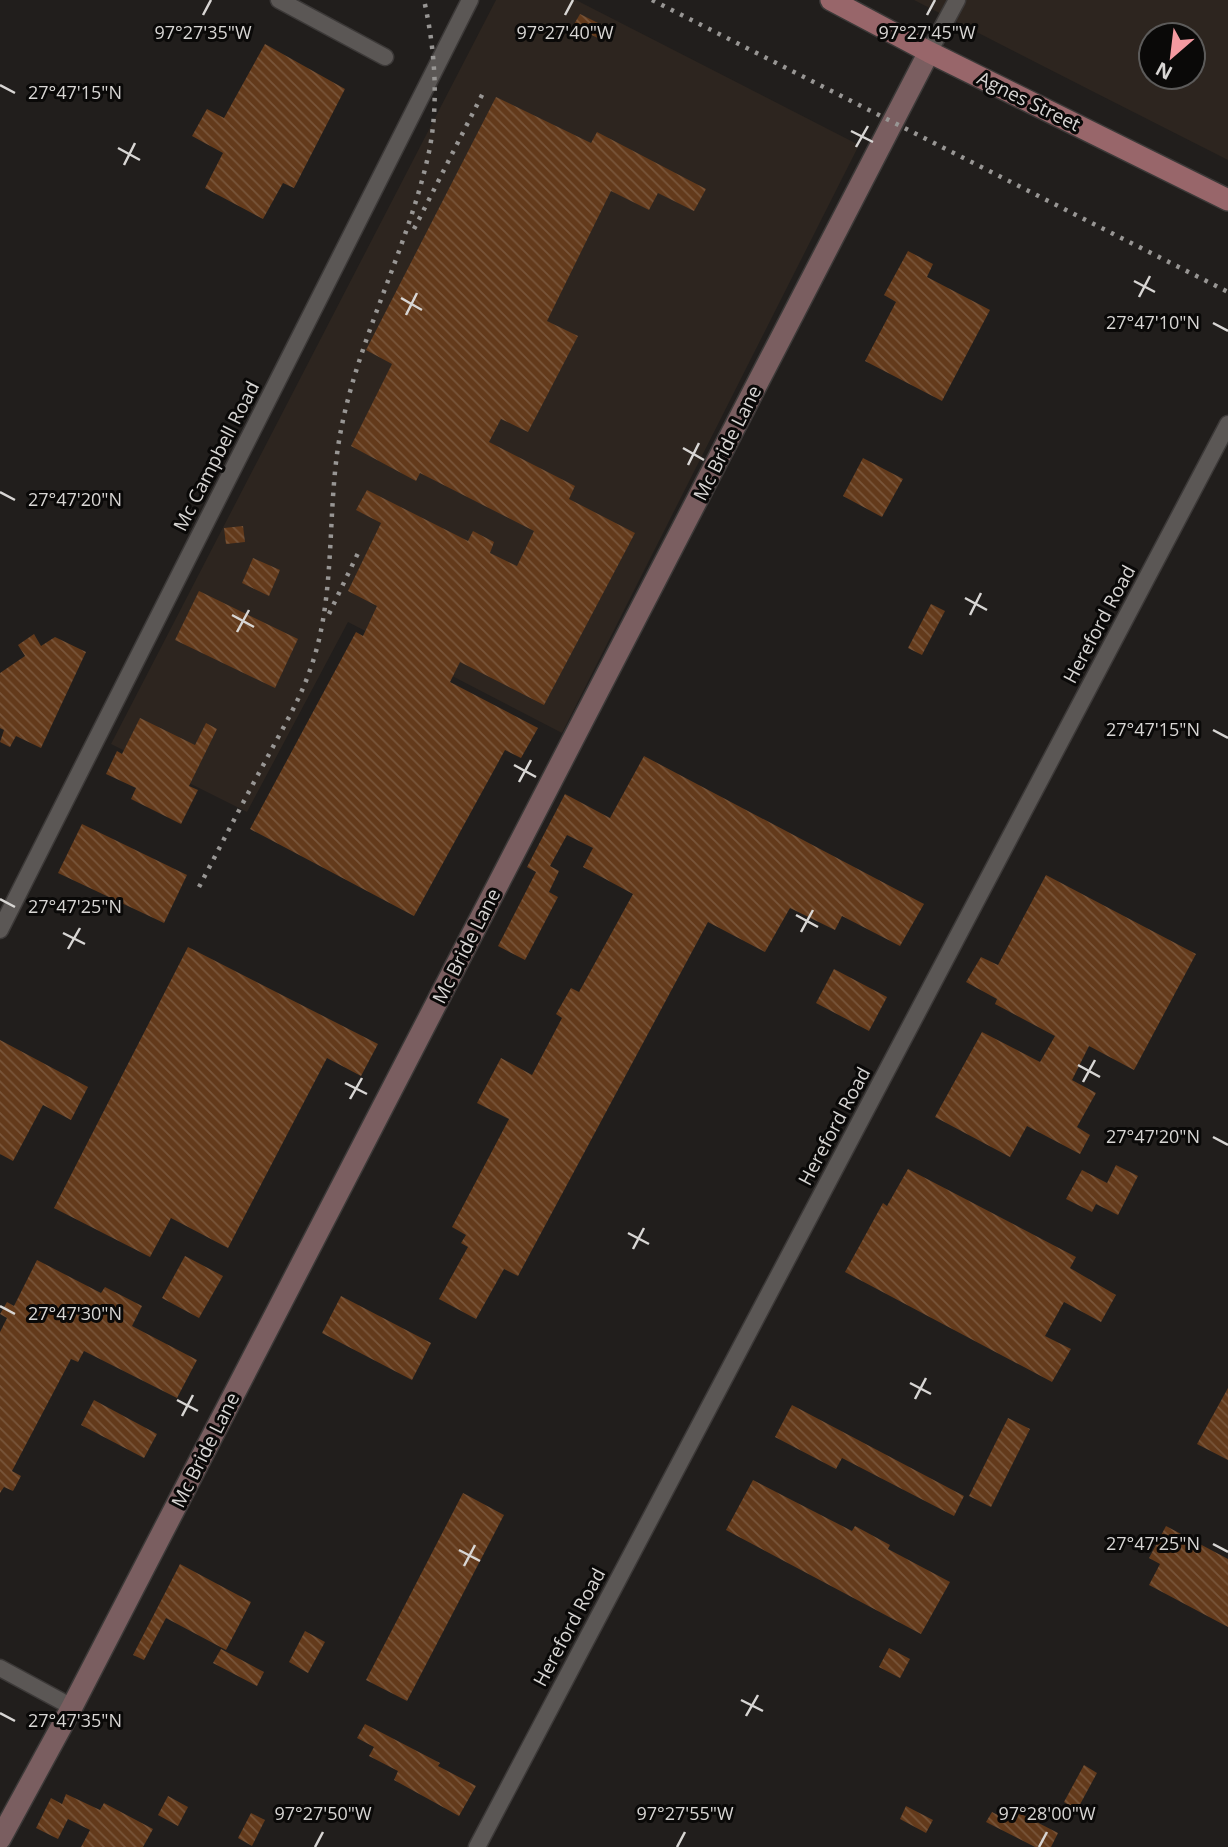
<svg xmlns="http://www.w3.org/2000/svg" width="1228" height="1847" font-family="'Open Sans',sans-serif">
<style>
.built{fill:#2d251f;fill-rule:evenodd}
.building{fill:url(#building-back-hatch)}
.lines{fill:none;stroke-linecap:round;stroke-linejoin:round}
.street-casing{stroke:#3c3938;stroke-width:19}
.secondary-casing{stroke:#3c3938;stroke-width:24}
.primary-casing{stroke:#3c3938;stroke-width:24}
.street{stroke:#5b5755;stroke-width:16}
.secondary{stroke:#7a5e60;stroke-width:21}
.primary{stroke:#98666a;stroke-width:21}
.rail{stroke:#989694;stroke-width:4.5;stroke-dasharray:3.5 7;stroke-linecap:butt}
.ticks{fill:none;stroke:#d8d6d4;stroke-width:2.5}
.labels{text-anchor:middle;stroke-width:6;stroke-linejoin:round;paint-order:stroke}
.street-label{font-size:19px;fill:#d8d6d4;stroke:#0a0908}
.ticks-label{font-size:18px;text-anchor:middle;fill:#d8d6d4;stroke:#0a0908;stroke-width:6;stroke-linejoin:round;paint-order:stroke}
</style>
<defs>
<pattern id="building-back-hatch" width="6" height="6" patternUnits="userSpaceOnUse" patternTransform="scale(1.75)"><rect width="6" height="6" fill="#633a1b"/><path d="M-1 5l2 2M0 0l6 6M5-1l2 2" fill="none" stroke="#79563b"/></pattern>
</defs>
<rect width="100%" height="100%" fill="#211e1c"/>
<!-- built -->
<g class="built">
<path d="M496,0h80l283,145 -297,588 -214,-111 -101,190 -136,-68z"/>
<path d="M914,0h314v160l-138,-70zM1151,35h42v42h-42z"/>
</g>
<!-- building -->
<g class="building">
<path d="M580,14l26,13 -6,12 -27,-13z"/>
<path d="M265,44l80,45 -51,99 -11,-5 -20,36 -58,-31 18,-35 -31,-17 15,-27 17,9z"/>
<path d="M496,97l95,46 6,-11 109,57 -12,22 -36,-18 -9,17 -38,-19 -64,130 31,15 -50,96 -27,-13 -12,23 86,44 -6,13 66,34 -91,172 -84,-43 -10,20 88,46 -17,30 -16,-8 -91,166 -164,-87 106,-197 7,4 14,-30 -29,-15 33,-68 -25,-13 11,-20 101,51 5,-10 21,11 -4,11 27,13 17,-35 -114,-58 -4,8 -65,-35 41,-82 -26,-14z"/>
<path d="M908,251l25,13 -6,13 63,33 -48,91 -77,-40 31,-59 -12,-7z"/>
<path d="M863,458l40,21 -21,38 -39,-21z"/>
<path d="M243,526l2,16 -19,2 -2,-16z"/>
<path d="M253,558l27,12 -11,26 -27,-13z"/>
<path d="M199,591l99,48 -23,49 -100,-48z"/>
<path d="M931,604l14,7 -23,44 -14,-7z"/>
<path d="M34,634l7,12 14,-9 31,15 -45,96 -25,-12 -6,11 -10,-5 4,-12 -4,-2v-55l25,-17 -7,-11z"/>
<path d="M140,718l55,27 11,-22 11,6 -28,57 9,4 -17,34 -50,-25 5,-11 -30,-14 11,-23 5,3z"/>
<path d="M644,756l280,148 -24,42 -58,-30 -7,14 -45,-22 -25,44 -57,-30 -190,354 -14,-7 -28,50 -37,-20 29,-52 -7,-4 5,-8 -14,-8 57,-108 -32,-16 24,-45 31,17 30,-57 -6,-4 15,-26 8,4 54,-98 -50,-27 10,-19 -26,-13 -17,31 9,5 -10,21 9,5 -33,63 -27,-14 38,-74 -9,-5 38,-73 45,24z"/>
<path d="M82,824l105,51 -23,48 -106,-50z"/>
<path d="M1046,875l150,79 -62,116 -45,-24 -17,34 24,13 -19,34 13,8 -10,19 -53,-28 -17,31 -75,-40 47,-85 58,30 15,-26 -60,-32 2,-5 -31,-17 15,-25 17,8z"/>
<path d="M188,947l190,97 -17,32 -34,-18 -99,190 -57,-30 -21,39 -96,-49z"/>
<path d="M834,969l53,28 -18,34 -53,-28z"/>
<path d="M0,1040l88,47 -17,33 -28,-15 -30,56 -13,-7z"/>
<path d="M1116,1165l22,11 -20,39 -22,-11 -4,8 -26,-13 16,-29 25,13z"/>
<path d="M908,1169l168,88 -6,11 46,27 -15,27 -37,-20 -19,34 26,13 -19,33 -207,-110 38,-69 4,3z"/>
<path d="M185,1256l38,20 -24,42 -37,-20z"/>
<path d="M37,1260l64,33 4,-6 37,19 -10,20 65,34 -20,38 -93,-47 -6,11 -7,-3 -59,112 9,5 -8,15 -9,-4 -4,6v-161l7,-14 -7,-4 7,-12 7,4z"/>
<path d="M341,1296l90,47 -19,37 -90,-47z"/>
<path d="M1228,1388v72l-31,-16z"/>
<path d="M94,1400l63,34 -13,24 -63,-33z"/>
<path d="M792,1405l172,91 -10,20 -112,-58 -6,11 -61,-32z"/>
<path d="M1008,1418l22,11 -39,78 -22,-11z"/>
<path d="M753,1480l99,51 3,-5 35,19 -2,4 62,33 -29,52 -195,-104z"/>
<path d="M463,1493l41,22 -97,186 -41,-21z"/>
<path d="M1166,1526l62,33v68l-79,-42 11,-21 -11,-6z"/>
<path d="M180,1564l71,38 -25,48 -60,-32 -22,42 -11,-5z"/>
<path d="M305,1631l20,11 -17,31 -19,-11z"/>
<path d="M889,1648l21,11 -10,19 -21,-11z"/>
<path d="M221,1649l43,23 -7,14 -44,-23z"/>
<path d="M365,1724l75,39 -2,3 38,20 -17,30 -65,-36 4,-9 -29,-15 5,-9 -17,-9z"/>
<path d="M1084,1765l13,8 -20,37 -13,-8z"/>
<path d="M66,1794l34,16 4,-7 49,26 -10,18h-62l9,-17 -22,-11 -10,20 -22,-11 15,-30 11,6z"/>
<path d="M168,1796l20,11 -10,19 -20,-11z"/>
<path d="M906,1806l27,14 -7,13 -26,-14z"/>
<path d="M992,1812l21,11 6,-10 39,20 -7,14h-16l-49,-25z"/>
<path d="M251,1813l14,7 -13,26 -14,-8z"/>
</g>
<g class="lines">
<!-- street casing -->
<g class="street-casing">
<g id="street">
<path d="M279,0l106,57"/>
<path d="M929,52l28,-52"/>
<path d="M0,930l470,-930"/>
<path d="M0,1668l72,39"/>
<path d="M477,1847l751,-1423"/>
</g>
</g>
<!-- secondary casing -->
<g class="secondary-casing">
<path id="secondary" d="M0,1839l72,-132 857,-1655"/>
</g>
<!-- primary casing -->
<g class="primary-casing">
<path id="primary" d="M831,0l98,52 299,148"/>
</g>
<!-- street -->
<use href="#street" class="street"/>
<!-- secondary -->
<use href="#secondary" class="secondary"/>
<!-- primary -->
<use href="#primary" class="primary"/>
<!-- rail -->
<g class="rail">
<path d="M652,0l576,292"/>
<path d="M414,229l69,-136"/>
<path d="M329,614l30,-63"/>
<path d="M199,887c22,-42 44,-85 67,-127 15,-29 33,-58 44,-90 27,-74 16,-158 30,-235 18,-98 68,-186 89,-283 10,-49 6,-103 -5,-152"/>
</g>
</g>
<!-- ticks -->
<path class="ticks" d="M203,15l8,-15M565,15l8,-15M927,15l8,-15M0,85l15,8M851,131l22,11M856,147l12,-21M118,148l22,12M124,165l11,-22M1134,281l21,11M1139,297l11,-21M401,298l21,12M406,315l11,-22M1213,323l15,8M683,448l21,12M688,465l11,-22M0,492l15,8M965,598l22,12M232,615l22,12M970,615l11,-22M237,632l12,-22M1213,730l15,8M514,765l22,12M519,782l12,-22M0,899l15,8M796,915l22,12M801,932l12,-22M63,933l22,11M68,949l12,-21M1078,1065l22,12M1083,1082l12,-22M345,1083l22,11M350,1099l12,-21M1213,1137l15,8M628,1233l21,11M633,1249l11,-21M0,1306l15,8M910,1383l21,11M915,1399l11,-21M177,1400l21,11M182,1416l11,-21M1213,1544l15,8M459,1550l21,11M464,1566l11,-21M741,1700l22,11M0,1713l15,8M746,1716l12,-21M315,1847l8,-15M677,1847l8,-15M1039,1847l8,-15"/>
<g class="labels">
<!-- street labels -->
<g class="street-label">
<text transform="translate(1029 101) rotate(26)" y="7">Agnes Street</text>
<text transform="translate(727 443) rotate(-63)" y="7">Mc Bride Lane</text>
<text transform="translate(216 456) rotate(-63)" y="7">Mc Campbell Road</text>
<text transform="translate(1099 624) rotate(-62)" y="7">Hereford Road</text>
<text transform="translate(466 946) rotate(-63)" y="7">Mc Bride Lane</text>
<text transform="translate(834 1126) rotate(-62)" y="7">Hereford Road</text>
<text transform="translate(205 1450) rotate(-63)" y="7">Mc Bride Lane</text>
<text transform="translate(569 1627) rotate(-62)" y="7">Hereford Road</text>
</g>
</g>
<g class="ticks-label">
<text x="203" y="39">97°27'35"W</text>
<text x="565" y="39">97°27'40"W</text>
<text x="927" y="39">97°27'45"W</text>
<text x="75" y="99">27°47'15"N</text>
<text x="1153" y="329">27°47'10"N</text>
<text x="75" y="506">27°47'20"N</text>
<text x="1153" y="736">27°47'15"N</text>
<text x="75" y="913">27°47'25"N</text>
<text x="1153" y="1143">27°47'20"N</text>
<text x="75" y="1320">27°47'30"N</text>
<text x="1153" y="1550">27°47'25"N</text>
<text x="75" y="1727">27°47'35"N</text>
<text x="323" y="1820">97°27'50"W</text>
<text x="685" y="1820">97°27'55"W</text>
<text x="1047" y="1820">97°28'00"W</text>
</g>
<!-- north arrow -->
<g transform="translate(1172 56) rotate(208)"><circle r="33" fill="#0a0908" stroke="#5c5b5a" stroke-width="2"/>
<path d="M0-5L12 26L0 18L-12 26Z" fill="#f49aa1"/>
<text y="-10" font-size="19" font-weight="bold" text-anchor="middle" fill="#d8d6d4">N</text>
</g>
</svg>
